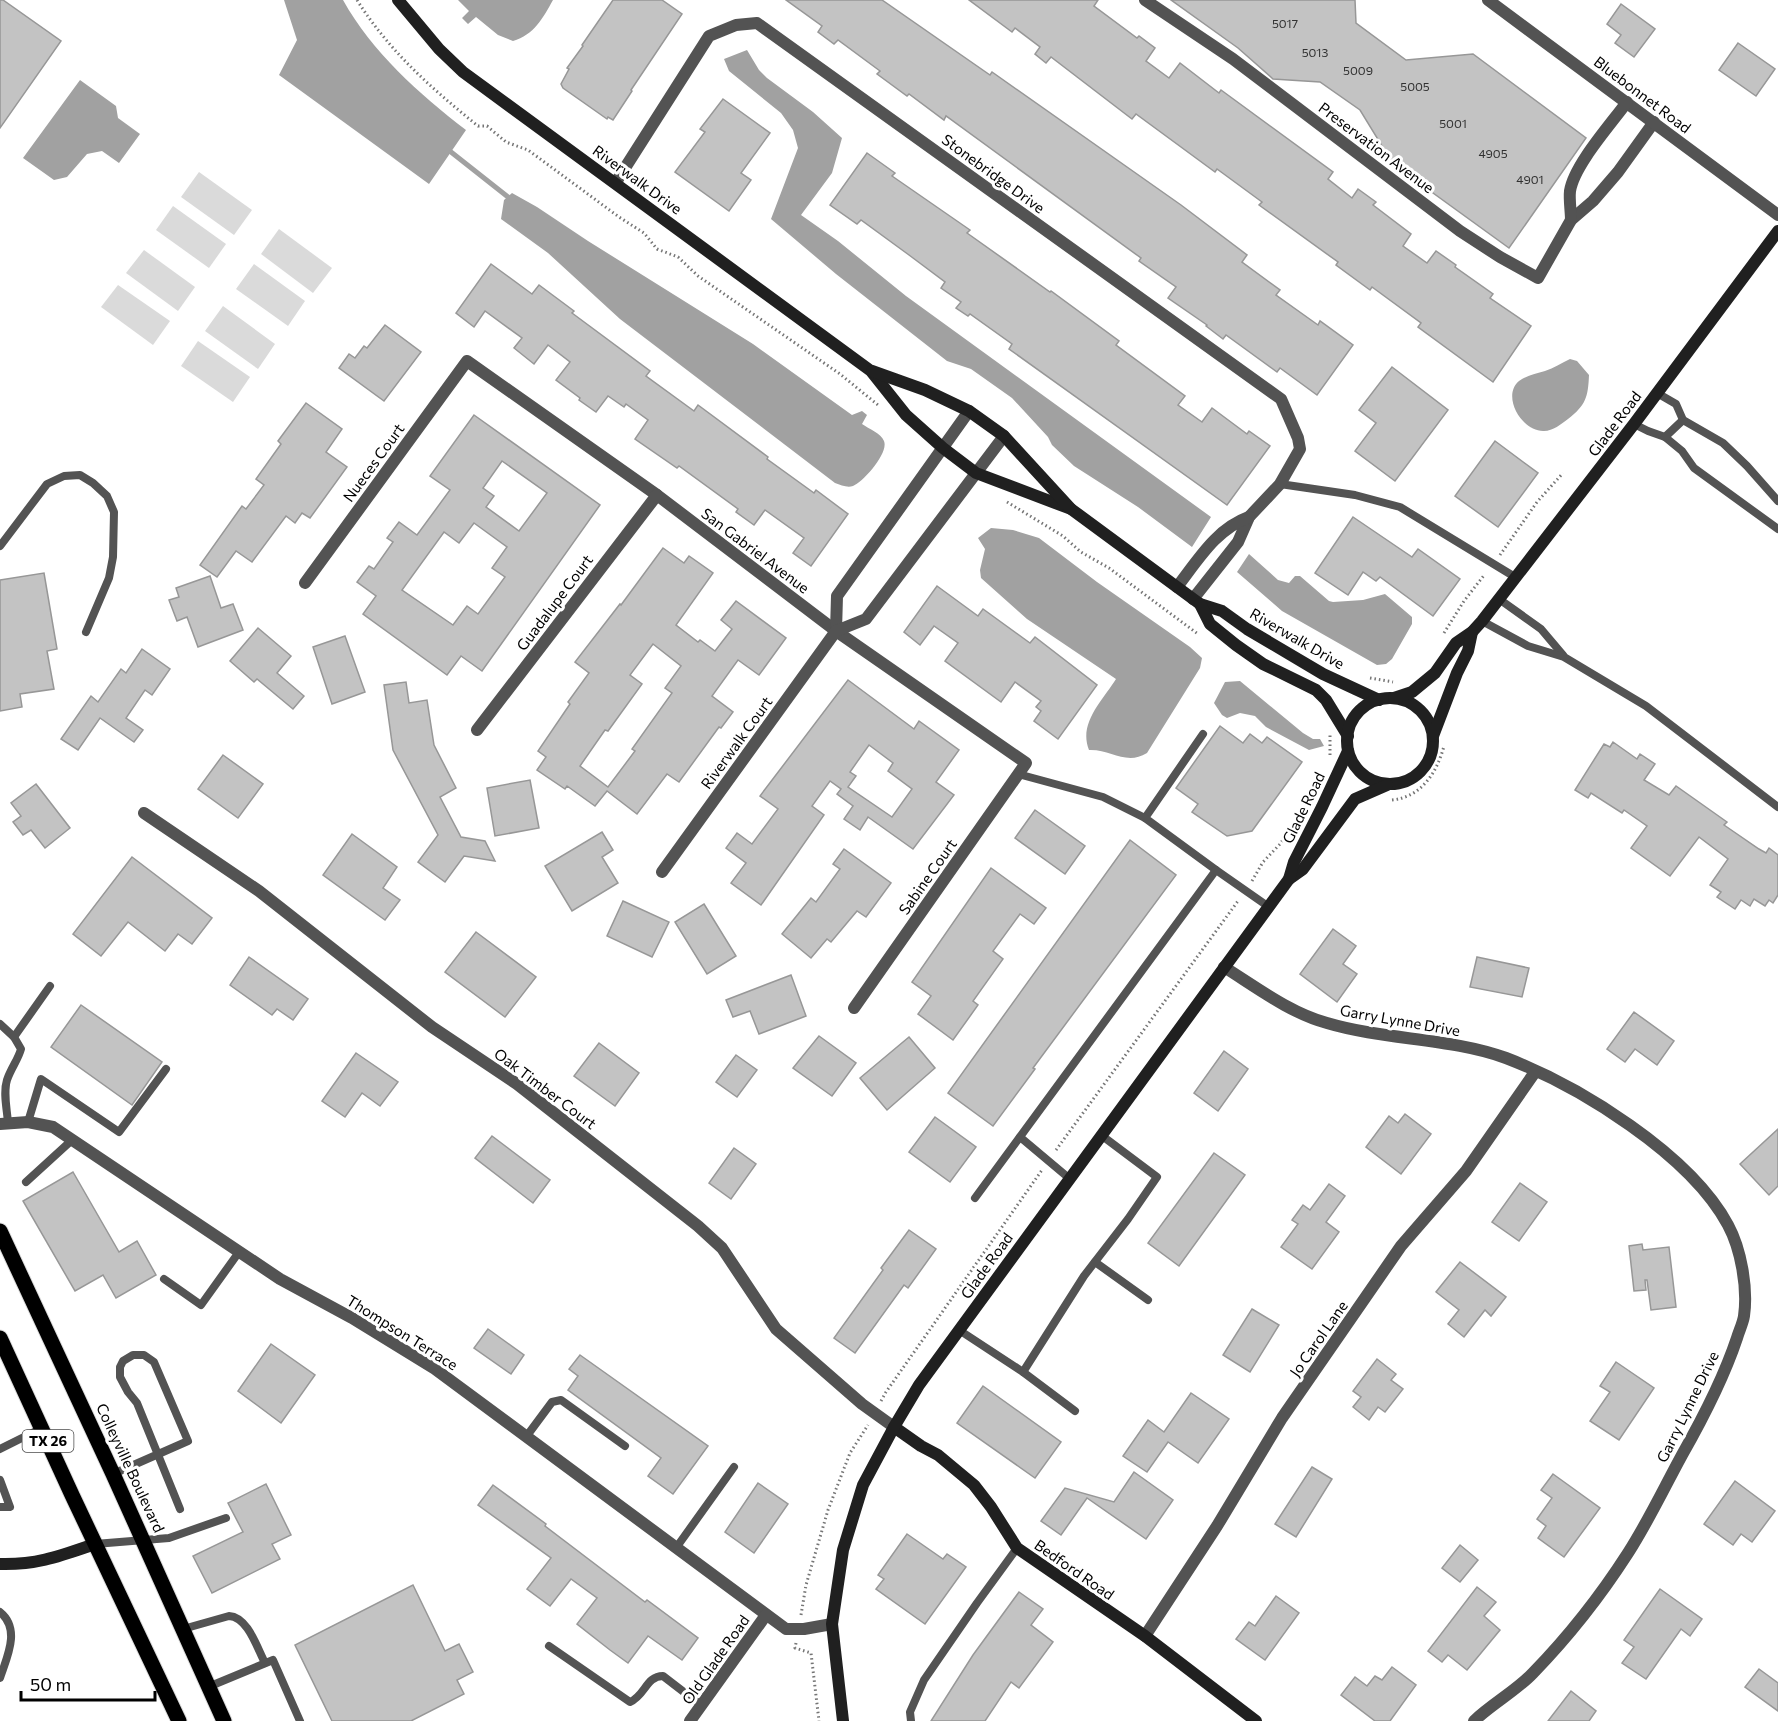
<svg xmlns="http://www.w3.org/2000/svg" width="1778" height="1721" font-family="Commissioner,sans-serif">
<style>
.park{fill:#dadada}
.water{fill:#a1a1a1}
.lines{fill:none;stroke-linecap:round;stroke-linejoin:round}
.stream{stroke:#a1a1a1;stroke-width:5}
.building{fill:#c3c3c3;stroke:#979797;stroke-width:1.5;fill-rule:evenodd}
.primary-casing{stroke:#dbdbdb;stroke-width:17}
.path{stroke:#757575;stroke-width:3;stroke-dasharray:1.5 3;stroke-linecap:butt}
.lane{stroke:#535353;stroke-width:8}
.street{stroke:#535353;stroke-width:12}
.secondary{stroke:#202020;stroke-width:12}
.primary{stroke:#000;stroke-width:15}
.labels{text-anchor:middle;stroke-width:6;stroke-linejoin:round;paint-order:stroke}
.number-label{font-size:12px;fill:#313131}
.shield{fill:#fff;stroke:#4c4c4c;stroke-width:1.5}
.shield-label{font-size:14px;font-weight:bold;fill:#000}
.street-label{font-size:15px;fill:#000;stroke:#fff}
</style>
<rect width="100%" height="100%" fill="#fff"/>
<!-- park -->
<g class="park">
<path d="M199,172l53,38 -18,25 -53,-38z"/>
<path d="M173,206l53,38 -17,24 -53,-38z"/>
<path d="M279,229l53,39 -19,25 -52,-39z"/>
<path d="M144,250l51,37 -17,24 -52,-38z"/>
<path d="M254,264l51,37 -17,25 -52,-37z"/>
<path d="M118,285l52,36 -17,24 -52,-38z"/>
<path d="M223,306l52,38 -17,25 -53,-38z"/>
<path d="M198,341l52,36 -17,25 -52,-36z"/>
</g>
<!-- water -->
<g class="water">
<path d="M284,0h59c29,52 76,94 123,130l-37,54 -150,-109 18,-35z"/>
<path d="M458,0h95c-10,18 -19,35 -40,41l-15,-6 -22,-18 -8,7 -6,-6 7,-7z"/>
<path d="M747,50l12,20 8,8 46,34 29,26 -10,35 -31,42 37,26 68,55 305,221 -19,30 -54,-40 -64,-41 -22,-21 -4,-8 -36,-39 -41,-29 -24,-8 -111,-87 -65,-55 27,-71 -5,-18 -12,-17 -52,-42 -5,-12z"/>
<path d="M80,80l36,26 2,12 22,16 -21,29 -17,-12 -15,3 -20,23 -13,3 -31,-22z"/>
<path d="M512,193l25,14 51,34 165,103 99,71 10,-4 5,4 -5,9c7,5 19,9 22,17 5,12 -21,41 -31,45 -6,2 -12,-1 -18,-3l-215,-164 -72,-66 -47,-34 3,-19z"/>
<path d="M1570,359l7,2 12,14c-1,22 -3,30 -21,44 -7,5 -15,12 -24,12 -22,1 -43,-35 -25,-50 8,-6 17,-7 26,-10 9,-3 16,-8 25,-12z"/>
<path d="M991,528l22,2 26,8 58,44 93,65 12,11 -2,10 -53,85c-21,13 -36,-4 -58,-3 -11,-27 14,-50 27,-71l-89,-60 -46,-41 -1,-8 5,-21 -7,-11z"/>
<path d="M1249,554l29,26 11,3 6,-7h5l29,25 4,1 30,-2 22,-6 27,23v7l-20,35 -6,5 -9,1 -95,-54 -45,-39z"/>
<path d="M1240,681l63,52 10,6h7l4,7 -15,4 -43,-23 -11,-11 -15,-3 -13,5 -5,-3 -8,-12 11,-21z"/>
</g>
<g class="lines">
<!-- stream -->
<path class="stream" d="M451,152l57,45"/>
</g>
<!-- building -->
<g class="building">
<path d="M0,0h3l58,41 -61,87z"/>
<path d="M613,0h49l20,14 -51,76 1,1 -19,29 -5,-3 -1,2 -44,-31 -2,-4 8,-15 -2,-1 16,-22 -1,-1z"/>
<path d="M786,0h96l108,75 2,-3 189,133 66,50 -5,7 38,28 -4,5 42,30 2,-4 33,24 -36,50 -37,-27 -3,4 -51,-37 -3,4 -17,-13 1,-1 -39,-27 8,-11 -37,-26 2,-3 -195,-142 -2,4 -35,-26 -2,2 -30,-22 3,-3 -42,-31 -4,4 -16,-12 4,-6z"/>
<path d="M969,0h129l-4,6 43,32 2,-2 16,12 -9,13 23,17 11,-15 39,30 2,-3 112,82 -5,7 24,19 6,-9 18,13 -3,3 38,29 -8,12 24,17 9,-12 20,14 -1,2 38,27 -3,4 41,28 -38,56 -75,-55 3,-4 -49,-36 -2,3 -34,-25 2,-3 -79,-57 3,-3 -45,-33 -2,3 -79,-58 -4,5 -81,-62 -5,6 -11,-9 5,-7 -25,-19 -3,4z"/>
<path d="M1171,0h184l1,23 50,37 67,-6 113,84 -77,110 -116,-84 -33,-54 -40,-28 -47,-3 -35,-31z"/>
<path d="M1621,4l34,25 -21,28 -19,-14 6,-8 -14,-11z"/>
<path d="M1738,43l37,26 -19,27 -37,-26z"/>
<path d="M723,99l47,34 -29,40 10,7 -22,31 -54,-39 30,-40 -5,-3z"/>
<path d="M867,153l28,20 -3,3 78,54 -3,3 83,59 1,-1 68,50 -3,4 69,51 -7,9 24,17 10,-14 35,26 2,-3 21,15 -43,59 -218,-156 3,-5 -42,-30 -2,2 -12,-8 5,-6 -20,-14 4,-6 -36,-27 -48,-35 -4,4 -27,-19z"/>
<path d="M491,264l41,30 7,-9 35,26 -2,2 78,58 -4,5 48,35 4,-6 70,52 -1,2 47,34 2,-3 32,24 -37,52 -18,-13 11,-15 -39,-28 -11,15 -18,-13 2,-3 -59,-43 -2,2 -42,-29 13,-19 -22,-16 -2,3 -16,-11 -12,16 -17,-12 1,-2 -24,-18 14,-18 -22,-17 -14,19 -20,-16 8,-10 -37,-27 -11,16 -18,-14z"/>
<path d="M385,325l36,27 -37,49 -45,-33 10,-14 6,4 9,-12 3,2z"/>
<path d="M1392,367l56,43 -53,71 -40,-30 21,-28 -17,-13z"/>
<path d="M306,403l36,26 -16,23 21,15 -37,51 -8,-5 -7,10 -9,-7 -34,46 -16,-11 -19,26 -17,-12 42,-59 4,3 18,-24 -8,-6 25,-35 -3,-3z"/>
<path d="M474,415l126,90 -118,166 -21,-15 -14,19 -84,-61 13,-18 -19,-14 12,-16 5,3 19,-27 -6,-4 12,-16 18,13 33,-45 -20,-14zM502,461l45,32 -28,38 -33,-24 8,-11 -11,-8zM474,523l33,24 -15,21 13,9 -27,37 -11,-8 -14,19 -51,-35 42,-58 15,11z"/>
<path d="M1495,441l43,32 -40,54 -43,-31z"/>
<path d="M1353,517l59,40 6,-8 42,30 -27,37 -53,-39 -4,4 -13,-9 -15,23 -33,-22z"/>
<path d="M663,548l21,15 5,-7 24,17 -37,52 22,17 2,-2 15,11 17,-22 -11,-9 15,-19 50,37 -27,37 -21,-15 -26,36 21,16 -12,16 -2,-1 -40,55 -12,-8 -30,40 -30,-23 -12,15 -28,-20 -2,3 -28,-19 9,-13 -8,-6 32,-47 -2,-2 21,-29 -14,-11 45,-58 1,1zM653,644l28,22 -16,22 7,5 -40,56 3,2 -27,36 -28,-21 25,-36 3,1 34,-47 -12,-9z"/>
<path d="M44,573l13,76 -10,2 7,38 -34,5 2,13 -22,4v-131z"/>
<path d="M210,576l11,32 12,-4 10,26 -45,17 -11,-30 -10,4 -8,-21 10,-3 -3,-9z"/>
<path d="M937,586l41,30 5,-7 47,34 5,-6 62,48 -39,54 -24,-18 7,-10 -5,-4 5,-6 -26,-19 -14,20 -56,-41 13,-18 -24,-17 -14,19 -16,-13z"/>
<path d="M258,628l33,28 -14,17 27,23 -11,13 -36,-30 -3,3 -24,-21z"/>
<path d="M345,636l20,56 -33,12 -19,-57z"/>
<path d="M142,649l28,20 -18,26 -7,-5 -19,28 17,12 -9,12 -34,-24 -22,32 -17,-11 30,-43 7,6 23,-33 5,4z"/>
<path d="M848,680l66,49 5,-8 40,29 -23,32 18,13 -41,54 -45,-32 -8,13 -16,-11 9,-13 -16,-12 4,-5 -11,-8 -18,25 12,9 -63,90 -30,-22 15,-20 -20,-15 11,-15 15,11 26,-35 -18,-13zM869,745l24,18 -5,8 24,18 -20,28 -44,-30 8,-11 -6,-4z"/>
<path d="M406,682l3,21 18,-3 7,45 22,43 -16,9 21,40 24,4 10,20 -31,-5 -19,26 -27,-20 20,-27 -45,-85 -9,-65z"/>
<path d="M1220,726l23,17 7,-9 12,9 5,-6 35,25 -50,69 -25,5 -35,-24 6,-8 -22,-16z"/>
<path d="M1613,742l24,17 3,-5 15,10 -11,16 25,15 7,-9 51,36 -3,3 35,24 7,4 3,-5 9,7v40l-5,8 -4,-3 -4,6 -11,-7 -4,7 -9,-6 -6,9 -18,-12 4,-5 -11,-7 18,-26 -29,-22 -29,39 -39,-28 16,-22 -23,-16 -2,3 -31,-20 -3,5 -13,-8 29,-46 6,3z"/>
<path d="M223,755l40,29 -25,34 -40,-29z"/>
<path d="M530,780l9,48 -44,8 -8,-48z"/>
<path d="M36,784l34,44 -25,20 -14,-18 -8,5 -10,-13 8,-6 -10,-13z"/>
<path d="M1035,810l50,36 -20,28 -50,-36z"/>
<path d="M602,832l11,18 -11,7 16,26 -46,28 -27,-45z"/>
<path d="M352,834l45,33 -14,21 17,12 -15,20 -62,-45z"/>
<path d="M1130,840l46,35 -143,193 2,1 -42,57 -45,-33z"/>
<path d="M844,849l47,34 -25,34 -9,-6 -26,31 -4,-3 -16,19 -29,-24 29,-36 5,4 24,-33 -7,-5z"/>
<path d="M132,857l80,61 -20,26 -14,-10 -13,17 -37,-29 -27,34 -28,-22z"/>
<path d="M991,868l55,40 -12,16 -14,-10 -27,37 10,8 -30,42 5,4 -25,35 -35,-26 13,-18 -19,-14z"/>
<path d="M623,901l46,21 -17,35 -45,-21z"/>
<path d="M704,904l32,52 -29,18 -32,-52z"/>
<path d="M1333,929l23,17 -13,18 14,10 -20,28 -37,-28z"/>
<path d="M476,932l60,45 -31,40 -60,-45z"/>
<path d="M249,957l59,42 -15,21 -16,-11 -5,6 -42,-30z"/>
<path d="M1477,957l52,11 -7,29 -52,-10z"/>
<path d="M791,975l15,41 -47,18 -9,-23 -17,6 -7,-17z"/>
<path d="M81,1005l81,57 -30,43 -81,-58z"/>
<path d="M1634,1012l40,29 -17,24 -22,-16 -10,13 -18,-13z"/>
<path d="M819,1036l37,27 -24,33 -39,-28z"/>
<path d="M909,1037l26,31 -48,42 -27,-32z"/>
<path d="M599,1043l40,30 -24,33 -41,-30z"/>
<path d="M1224,1051l24,18 -30,42 -24,-18z"/>
<path d="M356,1053l42,29 -18,24 -18,-13 -17,24 -23,-16z"/>
<path d="M736,1055l21,15 -20,27 -21,-15z"/>
<path d="M1405,1114l26,20 -30,40 -35,-27 23,-31 9,7z"/>
<path d="M935,1117l41,30 -26,35 -41,-30z"/>
<path d="M1778,1129v57l-9,9 -29,-31z"/>
<path d="M492,1136l58,44 -17,23 -58,-45z"/>
<path d="M734,1148l22,16 -25,35 -22,-16z"/>
<path d="M1214,1153l31,22 -66,91 -31,-23z"/>
<path d="M73,1172l46,80 18,-11 19,34 -40,23 -13,-23 -28,16 -52,-90z"/>
<path d="M1520,1183l27,19 -28,39 -27,-19z"/>
<path d="M1329,1184l16,12 -19,26 13,10 -27,37 -31,-22 17,-23 -6,-4 11,-15 7,5z"/>
<path d="M909,1230l27,19 -28,39 -4,-3 -49,68 -21,-15 49,-68 -2,-2z"/>
<path d="M1642,1244l1,6 26,-3 7,60 -25,3 -4,-30h-2l1,10 -12,1 -5,-45z"/>
<path d="M1460,1262l46,35 -15,19 -6,-6 -21,27 -16,-13 11,-14 -23,-18z"/>
<path d="M1252,1309l27,16 -29,47 -27,-17z"/>
<path d="M488,1329l36,26 -13,19 -37,-26z"/>
<path d="M271,1344l44,31 -34,48 -43,-32z"/>
<path d="M580,1355l128,91 -35,48 -25,-18 13,-18 -93,-68 10,-14 -9,-7z"/>
<path d="M1377,1359l19,15 -5,6 12,9 -18,23 -7,-5 -9,13 -16,-13 8,-10 -8,-6z"/>
<path d="M1616,1362l38,26 -35,52 -29,-19 20,-29 -10,-6z"/>
<path d="M983,1386l78,56 -26,36 -78,-55z"/>
<path d="M1191,1393l38,26 -31,44 -30,-21 -21,30 -24,-16 25,-36 16,12z"/>
<path d="M1312,1467l20,12 -36,58 -21,-13z"/>
<path d="M1134,1472l39,28 -27,39 -59,-41 -26,37 -20,-14 24,-33 49,14z"/>
<path d="M1553,1474l47,34 -36,49 -26,-19 8,-12 -9,-7 15,-21 -11,-8z"/>
<path d="M1735,1481l40,30 -23,31 -11,-8 -8,11 -29,-21z"/>
<path d="M758,1483l30,21 -34,49 -29,-21z"/>
<path d="M266,1484l25,51 -19,9 8,15 -68,34 -19,-37 50,-24 -15,-29z"/>
<path d="M493,1485l53,39 -1,2 100,76 2,-2 51,38 -16,22 -34,-24 -20,27 -18,-13 -33,-26 20,-26 -26,-19 -21,27 -23,-17 24,-31 -73,-53z"/>
<path d="M907,1534l36,25 4,-5 19,13 -41,57 -49,-35 8,-10 -6,-4z"/>
<path d="M1460,1545l18,15 -18,22 -18,-14z"/>
<path d="M413,1585l32,66 14,-7 14,28 -16,8 7,14 -53,27h-79l-37,-76z"/>
<path d="M1477,1587l19,15 -12,14 16,14 -33,40 -19,-15 -6,7 -14,-11z"/>
<path d="M1660,1589l42,30 -12,17 -9,-7 -35,50 -24,-16 12,-16 -10,-7z"/>
<path d="M1019,1592l24,17 -12,16 22,17 -34,46 -8,-6 -26,39h-54l42,-66z"/>
<path d="M1276,1596l23,17 -34,47 -29,-21 13,-17 6,4z"/>
<path d="M1392,1667l24,18 -26,36h-15l-34,-26 14,-18 12,9 8,-10 7,4z"/>
<path d="M1759,1669l19,14v28l-33,-24z"/>
<path d="M1571,1691l25,20 -7,10h-41z"/>
</g>
<g class="lines">
<!-- primary casing -->
<g class="primary-casing">
<g id="primary">
<path d="M0,1231l113,243 111,247"/>
<path d="M0,1338l72,157 107,226"/>
</g>
</g>
<!-- path -->
<g class="path">
<path d="M357,0c32,51 74,88 121,126h9l19,16 22,8 91,67 25,16 13,16 21,8 20,19 142,98 38,31"/>
<path d="M1007,502l56,34 18,16 28,16 89,66"/>
<path d="M1500,555l37,-53 26,-29"/>
<path d="M1444,633l20,-32 21,-27"/>
<path d="M1370,678l23,4"/>
<path d="M1330,755v-20"/>
<path d="M1392,800c30,-3 45,-28 52,-54"/>
<path d="M1252,881l11,-19 18,-19 9,-16 8,-8"/>
<path d="M1056,1150l182,-249"/>
<path d="M881,1401l5,-9 156,-222"/>
<path d="M801,1615l5,-30 22,-75 22,-57 18,-28"/>
<path d="M796,1643l-1,5 16,5 8,68"/>
</g>
<!-- lane -->
<g class="lane">
<path d="M1657,393l19,11 7,16 40,23 24,23 31,35"/>
<path d="M1634,424l14,7 17,6 17,14 12,17 84,61"/>
<path d="M1665,437l18,-17"/>
<path d="M1280,484l75,11 45,12 115,70"/>
<path d="M0,546l47,-62 17,-8 16,-1 13,8 14,13 7,16 -1,45 -4,21 -23,54"/>
<path d="M1499,599l42,30 22,26"/>
<path d="M1482,621l46,25 36,11 82,49 132,101"/>
<path d="M1203,734l-58,84 71,52"/>
<path d="M1018,774l85,23 42,21"/>
<path d="M0,1024l14,13 7,12c-3,11 -10,19 -14,31 -4,13 0,29 1,43"/>
<path d="M14,1037l36,-51"/>
<path d="M28,1122l13,-43 78,53 47,-63"/>
<path d="M1020,1137l50,42"/>
<path d="M26,1182l46,-42"/>
<path d="M975,1198l241,-328 53,37"/>
<path d="M1095,1262l53,38"/>
<path d="M164,1279l37,26 38,-53"/>
<path d="M959,1330l64,42 61,-96 44,-57 29,-42 -56,-42"/>
<path d="M1023,1372l52,39"/>
<path d="M526,1437l26,-35 9,-2 64,46"/>
<path d="M0,1449l42,-21"/>
<path d="M113,1474c25,-11 50,-22 75,-33l-34,-79 -10,-7h-11l-10,6 -3,6v10l8,15 9,11 43,106"/>
<path d="M0,1480l10,27h-10"/>
<path d="M95,1544l74,-6 57,-20"/>
<path d="M676,1548l58,-81"/>
<path d="M0,1612c21,17 7,45 0,66"/>
<path d="M183,1629l46,-13c19,1 28,32 36,47"/>
<path d="M549,1646l81,56c15,-6 16,-26 33,-26l39,30"/>
<path d="M208,1687l65,-27 27,61"/>
<path d="M911,1721l-1,-9 14,-32 53,-77 40,-55"/>
</g>
<!-- street -->
<g class="street">
<path d="M1145,0l88,59 227,172 40,26 38,21 33,-58 22,-19 25,-29 36,-50"/>
<path d="M1488,0l290,215"/>
<path d="M616,182l93,-146 27,-11 21,-2 524,376 17,39 2,11 -20,35 -31,33 -11,25 -45,57"/>
<path d="M1571,220c0,-9 -2,-20 -1,-29 4,-26 41,-67 57,-89"/>
<path d="M305,583l162,-222 190,134 179,136 190,132 -172,245"/>
<path d="M1177,587c21,-27 39,-58 72,-70"/>
<path d="M836,631l1,-35 132,-185"/>
<path d="M477,730l180,-235"/>
<path d="M144,813l115,78 173,136 85,57 181,142 24,22 54,81 86,75 32,23"/>
<path d="M662,872l174,-241 30,-12 138,-183"/>
<path d="M1224,967c32,20 66,46 103,56 57,17 125,15 179,35 73,28 184,96 222,167 13,24 20,63 16,91 -1,7 -5,15 -7,22 -14,42 -34,80 -55,117 -18,33 -34,67 -54,98 -27,42 -60,84 -95,120 -17,18 -40,30 -59,48"/>
<path d="M0,1124l28,-2 25,5 227,152 72,39 83,51 351,260h18l28,-5"/>
<path d="M1145,1636l72,-110 65,-108 119,-172 65,-75 69,-99"/>
<path d="M690,1721l76,-106"/>
</g>
<!-- secondary -->
<g class="secondary">
<path d="M398,0l41,49 24,23 408,299 35,44 37,33 33,25 95,36"/>
<path d="M872,371l53,19 44,21 35,25 67,73 129,95 22,7 25,18 76,45 56,26"/>
<path d="M1200,604l10,20 26,21 27,19 53,26 10,10 22,36"/>
<circle cx="1390" cy="741" r="43"/>
<path d="M1394,698l18,-6 23,-19 21,-30 16,-11 10,-11 152,-197 144,-193"/>
<path d="M1433,736l24,-63 11,-22 4,-19"/>
<path d="M1289,879l14,-10 52,-70 32,-14"/>
<path d="M894,1427l27,19 17,9 36,30 17,22 26,41 128,88 111,85"/>
<path d="M0,1564c37,1 60,-8 95,-20"/>
<path d="M843,1721l-11,-97 11,-74 20,-65 31,-58 25,-42 370,-506 5,-17 28,-55 26,-56"/>
</g>
<!-- primary -->
<use href="#primary" class="primary"/>
</g>
<g class="labels">
<!-- number labels -->
<g class="number-label">
<text x="1285" y="28">5017</text>
<text x="1315" y="57">5013</text>
<text x="1358" y="75">5009</text>
<text x="1415" y="91">5005</text>
<text x="1453" y="128">5001</text>
<text x="1493" y="158">4905</text>
<text x="1530" y="184">4901</text>
</g>
<!-- shield labels -->
<rect class="shield" x="22.5" y="1430" width="51" height="22" rx="4.5"/>
<g class="shield-label">
<text x="48" y="1446">TX 26</text>
</g>
<!-- street labels -->
<g class="street-label">
<text transform="translate(1642 95) rotate(37)" y="5">Bluebonnet Road</text>
<text transform="translate(1376 148) rotate(37)" y="5">Preservation Avenue</text>
<text transform="translate(993 174) rotate(36)" y="5">Stonebridge Drive</text>
<text transform="translate(637 180) rotate(36)" y="5">Riverwalk Drive</text>
<text transform="translate(1615 424) rotate(-53)" y="5">Glade Road</text>
<text transform="translate(374 463) rotate(-54)" y="5">Nueces Court</text>
<text transform="translate(755 551) rotate(37)" y="5">San Gabriel Avenue</text>
<text transform="translate(555 603) rotate(-53)" y="5">Guadalupe Court</text>
<text transform="translate(1297 639) rotate(30)" y="5">Riverwalk Drive</text>
<text transform="translate(737 743) rotate(-54)" y="5">Riverwalk Court</text>
<text transform="translate(1304 808) rotate(-64)" y="5">Glade Road</text>
<text transform="translate(928 877) rotate(-55)" y="5">Sabine Court</text>
<text transform="translate(1400 1021) rotate(10)" y="5">Garry Lynne Drive</text>
<text transform="translate(545 1089) rotate(37)" y="5">Oak Timber Court</text>
<text transform="translate(987 1266) rotate(-54)" y="5">Glade Road</text>
<text transform="translate(402 1333) rotate(32)" y="5">Thompson Terrace</text>
<text transform="translate(1319 1339) rotate(-55)" y="5">Jo Carol Lane</text>
<text transform="translate(1688 1407) rotate(-64)" y="5">Garry Lynne Drive</text>
<text transform="translate(130 1468) rotate(65)" y="5">Colleyville Boulevard</text>
<text transform="translate(1074 1570) rotate(35)" y="5">Bedford Road</text>
<text transform="translate(716 1660) rotate(-55)" y="5">Old Glade Road</text>
</g>
</g>
<!-- scale -->
<path d="M21 1691v9h134v-9" fill="none" stroke="#000000" stroke-width="3"/>
<text x="30" y="1691" font-size="18" fill="#000000" stroke="#ffffff" stroke-width="4.5" paint-order="stroke">50 m</text>
</svg>
